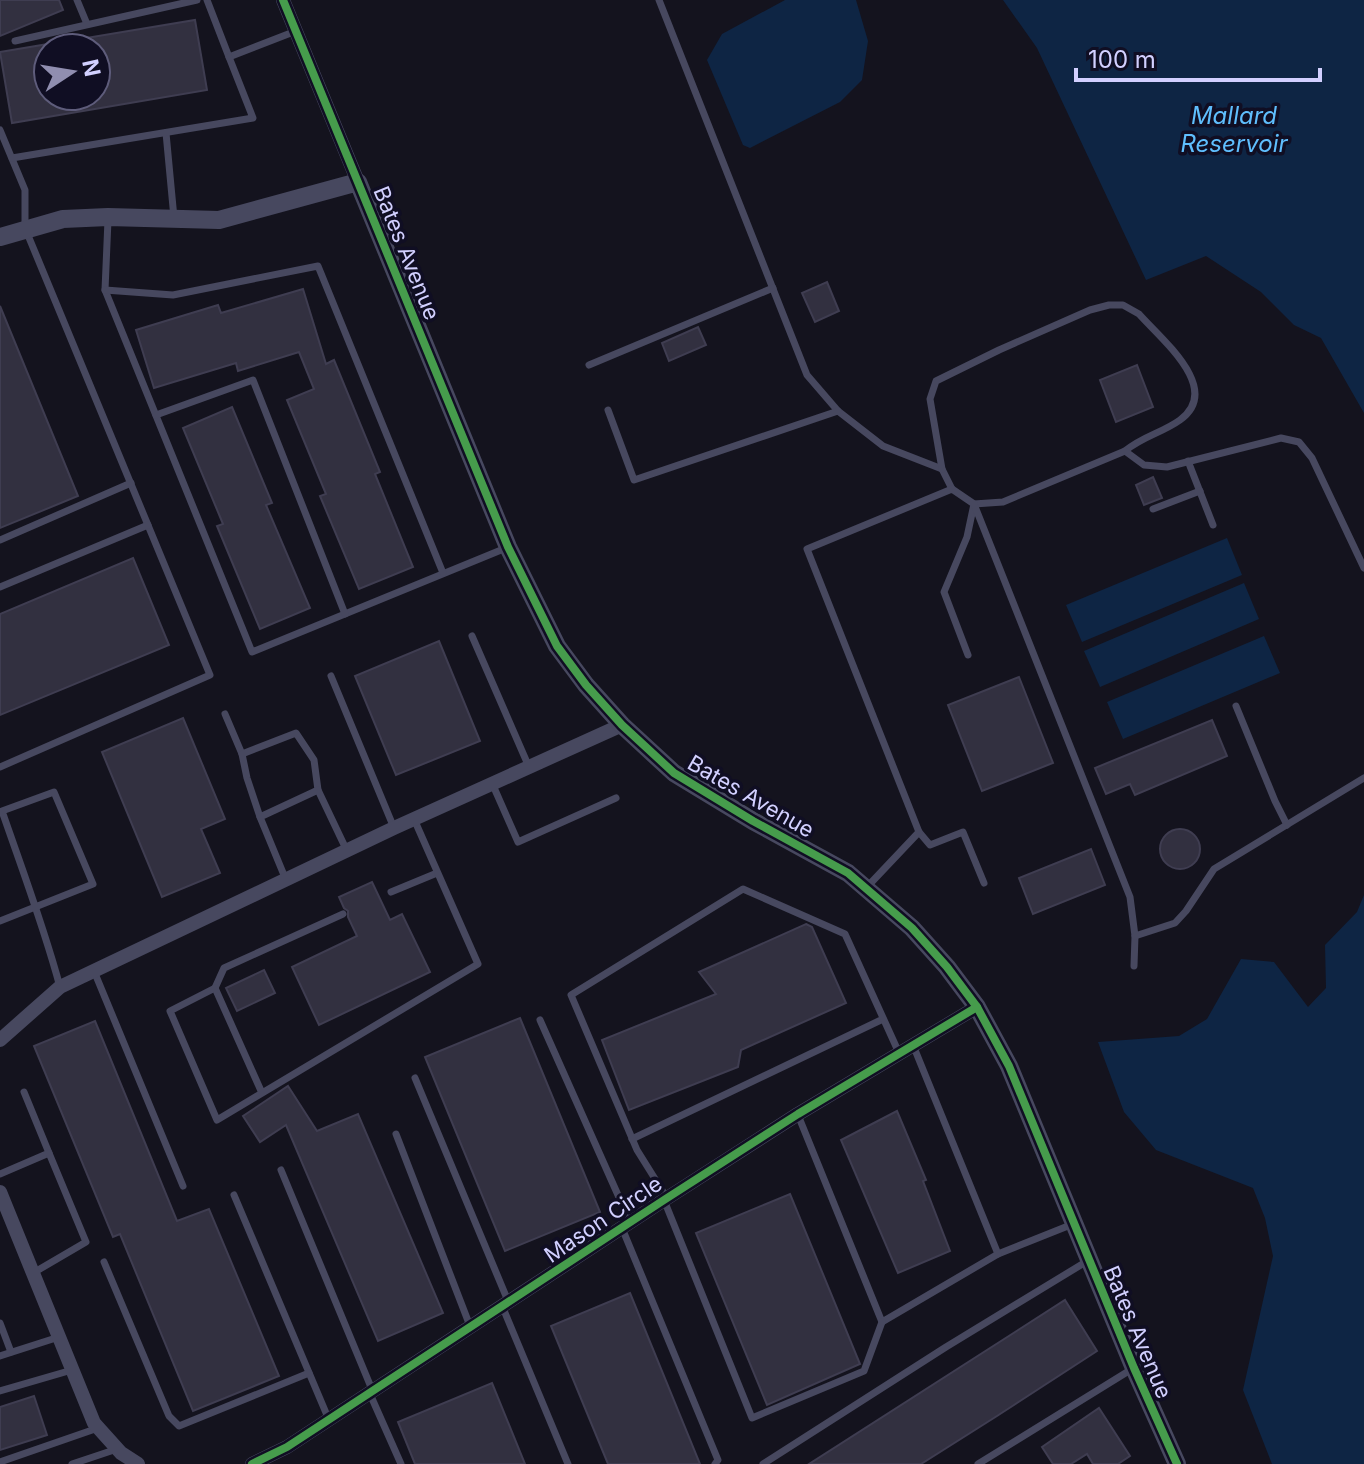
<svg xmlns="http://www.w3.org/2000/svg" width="1364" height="1464" font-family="Inter,sans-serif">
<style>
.water{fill:#0e2544}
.building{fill:#323040;stroke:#3f3d51;stroke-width:2}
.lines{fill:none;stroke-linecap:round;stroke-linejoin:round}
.service{stroke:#47485f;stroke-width:7}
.minor{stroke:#47485f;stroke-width:14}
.tertiary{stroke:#47485f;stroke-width:18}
.cycleway-casing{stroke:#100e23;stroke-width:13}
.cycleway{stroke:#469c4c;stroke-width:8}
.labels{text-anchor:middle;stroke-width:7;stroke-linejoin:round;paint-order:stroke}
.street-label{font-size:22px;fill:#d2d0ff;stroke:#100e23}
.water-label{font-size:24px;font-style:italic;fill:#5fbefd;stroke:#100e23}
</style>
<rect width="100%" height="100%" fill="#14131e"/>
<!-- water -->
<g class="water">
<path d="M785,0h71l12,41 -6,39 -22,22 -90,46 -7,-3 -36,-85 15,-26z"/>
<path d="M1003,0h361v413l-43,-75 -27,-13 -33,-33 -55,-36 -60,24 -109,-232z"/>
<path d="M1227,538l15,37 -160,67 -16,-37z"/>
<path d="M1244,583l15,36 -159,68 -16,-36z"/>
<path d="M1264,636l16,37 -157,66 -16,-37z"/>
<path d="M1364,895v569h-92l-29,-74 30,-134 -8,-38 -12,-30 -97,-38 -32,-38 -26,-70 81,-6 28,-17 34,-60 33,3 34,45 18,-19 -1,-43 32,-33z"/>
</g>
<!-- building -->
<g class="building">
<path d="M0,0h59l4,10 -63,26z"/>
<path d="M195,20l12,70 -195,33 -12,-71 48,-8v52h48v-48h-27l-1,-7z"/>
<path d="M827,282l12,29 -24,11 -13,-29z"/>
<path d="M303,289l23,75 8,-4 46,112 -5,2 38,93 -54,22 -39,-93 6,-2 -39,-94 27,-11 -15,-37 -61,19 -2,-8 -82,25 -18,-58 82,-25 3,8z"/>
<path d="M0,306l78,190 -78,32z"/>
<path d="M698,327l8,18 -37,16 -7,-18z"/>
<path d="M1137,365l16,42 -37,15 -16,-42z"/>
<path d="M232,407l40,96 -6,2 44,103 -50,21 -43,-103 6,-2 -40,-96z"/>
<path d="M1153,477l9,21 -18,7 -8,-20z"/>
<path d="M133,558l36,87 -169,70v-101z"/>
<path d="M439,641l41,100 -84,34 -41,-99z"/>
<path d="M1019,677l34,86 -71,28 -34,-86z"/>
<path d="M183,718l42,101 -24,10 19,44 -58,24 -60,-145z"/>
<path d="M1212,720l15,36 -92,39 -5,-11 -24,10 -11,-26z"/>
<circle cx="1180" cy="849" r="20"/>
<path d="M1091,849l14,36 -72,29 -14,-36z"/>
<path d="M372,882l18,38 12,-6 28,58 -111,53 -27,-58 65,-31 -9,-19v-6l-4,-3 -5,-11z"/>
<path d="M806,924l6,3 34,76 -105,47 -3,17 -109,43 -27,-70 114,-46 -17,-22z"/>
<path d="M264,970l11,23 -38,18 -11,-23z"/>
<path d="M520,1018l80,194 -95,39 -80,-194z"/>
<path d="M95,1021l82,200 32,-12 70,167 -86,35 -73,-177 -7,3 -79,-191z"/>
<path d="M288,1086l29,45 41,-17 85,199 -65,28 -92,-216 -26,17 -17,-26z"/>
<path d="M897,1111l29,69 -3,1 27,70 -52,22 -57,-133z"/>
<path d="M790,1194l70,170 -93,41 -71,-172z"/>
<path d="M630,1293l70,171h-92l-57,-138z"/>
<path d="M1065,1300l32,51 -100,65 -76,48h-112z"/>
<path d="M492,1383l33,81h-110l-17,-42z"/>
<path d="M34,1396l13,39 -47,15v-43z"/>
<path d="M1099,1408l31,48 -12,8h-25l-6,-10 -16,10h-18l-11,-17z"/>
</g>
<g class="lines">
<!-- service -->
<g class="service">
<path d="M77,0l10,24"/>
<path d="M207,0l22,57 67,-26"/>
<path d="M659,0l148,375 31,36 45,35 59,23 10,20"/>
<path d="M15,41l182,-41"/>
<path d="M0,130l25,60v38l185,447 -210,92"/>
<path d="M166,133l8,85"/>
<path d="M12,158l241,-40 -24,-61"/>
<path d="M108,220l-3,70 147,362 254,-104"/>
<path d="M105,290l68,5 145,-29 125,307"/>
<path d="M589,365l184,-77"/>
<path d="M608,410l26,70 204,-69"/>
<path d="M156,415l97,-35 92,234"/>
<path d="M1188,461l25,64"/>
<path d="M942,469l-12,-70 6,-18 63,-31 91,-40 19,-5h14l16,9c23,26 84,75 41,106 -18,13 -37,16 -55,31"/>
<path d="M1153,509l47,-18"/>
<path d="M0,540l131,-57"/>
<path d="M0,587l148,-62"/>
<path d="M472,636l57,131"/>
<path d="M968,655l-24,-63 23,-55 7,-33 29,-2 122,-51 19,14 23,2 114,-29 18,4 13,16 52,110"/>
<path d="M331,676l63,152"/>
<path d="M1236,706l39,95 12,24"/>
<path d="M225,714l17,40"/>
<path d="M492,783l26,59 98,-44"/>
<path d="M260,817l-13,-39 -5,-24 54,-21 18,27 4,30"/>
<path d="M919,832l11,13 33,-13 21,51"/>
<path d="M286,880l-26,-63 58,-27 29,61"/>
<path d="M867,887l52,-55 -112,-283 145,-60 22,15 156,393 5,39 -1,30"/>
<path d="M391,892l46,-19"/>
<path d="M0,921l93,-37 -39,-92 -52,19c20,58 42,116 58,176"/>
<path d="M1135,936l40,-13 11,-12 28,-42 150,-91"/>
<path d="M94,971l89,215"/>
<path d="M215,988l9,-20 119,-54"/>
<path d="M540,1020l90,202"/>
<path d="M913,1045l85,209 75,-30"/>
<path d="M415,1078l93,223"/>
<path d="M262,1093l-47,-105 -45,23 47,109 261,-156 -64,-145"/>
<path d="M798,1115l84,207 116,-68"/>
<path d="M396,1134l74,192"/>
<path d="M632,1139l251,-120"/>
<path d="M281,1170l92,222"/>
<path d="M0,1174l49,-21 -25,-61"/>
<path d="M234,1195l95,225"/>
<path d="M667,1198l-30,-48 -66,-155 172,-106 102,45 54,119"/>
<path d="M664,1200l88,218 112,-47 18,-49"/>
<path d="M622,1228l96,232 -3,4"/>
<path d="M104,1262l65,154 10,10 130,-53"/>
<path d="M33,1273l53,-31 -37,-89"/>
<path d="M503,1308l65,156"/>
<path d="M0,1323l11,29"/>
<path d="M0,1356l59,-19"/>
<path d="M0,1391l72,-21"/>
<path d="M370,1394l31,70"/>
<path d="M0,1462l98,-34"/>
<path d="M72,1464l45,-15"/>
<path d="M763,1464l183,-117 143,-87"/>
<path d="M978,1464l154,-95"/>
</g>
<!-- minor -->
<g class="minor">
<path d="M283,0l75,182"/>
<path d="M0,1040l60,-53 334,-159 228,-103"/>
<path d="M0,1192l94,231 27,30 17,11"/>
<path d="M252,1464l35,-17 377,-247 134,-86 179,-107"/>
</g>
<!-- tertiary -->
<path class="tertiary" d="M0,237l63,-18 45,-2 111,3 139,-38 150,365 49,99 29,39 36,40 52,48 79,48 95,52 64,55 35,39 30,40 32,59 125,302 43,96"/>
<!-- cycleway casing -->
<g class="cycleway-casing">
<g id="cycleway">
<path d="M283,0l225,547 49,99 29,39 36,40 52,48 79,48 95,52 64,55 35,39 30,40 32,59 125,302 43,96"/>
<path d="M252,1464l35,-17 377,-247 134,-86 179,-107"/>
</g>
</g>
<!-- cycleway -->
<use href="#cycleway" class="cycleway"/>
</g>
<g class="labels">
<!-- street labels -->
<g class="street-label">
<text transform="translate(407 253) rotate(68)" y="8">Bates Avenue</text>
<text transform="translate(751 796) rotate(30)" y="8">Bates Avenue</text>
<text transform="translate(603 1219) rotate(-34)" y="8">Mason Circle</text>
<text transform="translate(1138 1332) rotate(67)" y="8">Bates Avenue</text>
</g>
<!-- water labels -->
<g class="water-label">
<text x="1234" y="124">Mallard<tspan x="1234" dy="28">Reservoir</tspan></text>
</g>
</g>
<!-- north arrow -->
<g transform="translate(72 72) rotate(78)"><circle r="38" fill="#100e23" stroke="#5e5c7b" stroke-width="2"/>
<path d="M0-6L14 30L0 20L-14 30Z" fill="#908eb0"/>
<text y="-12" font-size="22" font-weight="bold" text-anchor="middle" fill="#d2d0ff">N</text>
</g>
<!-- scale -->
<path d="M1076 68v12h244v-12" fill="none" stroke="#d2d0ff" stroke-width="4"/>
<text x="1088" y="68" font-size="24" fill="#d2d0ff" stroke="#100e23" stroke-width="6" paint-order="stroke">100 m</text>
</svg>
